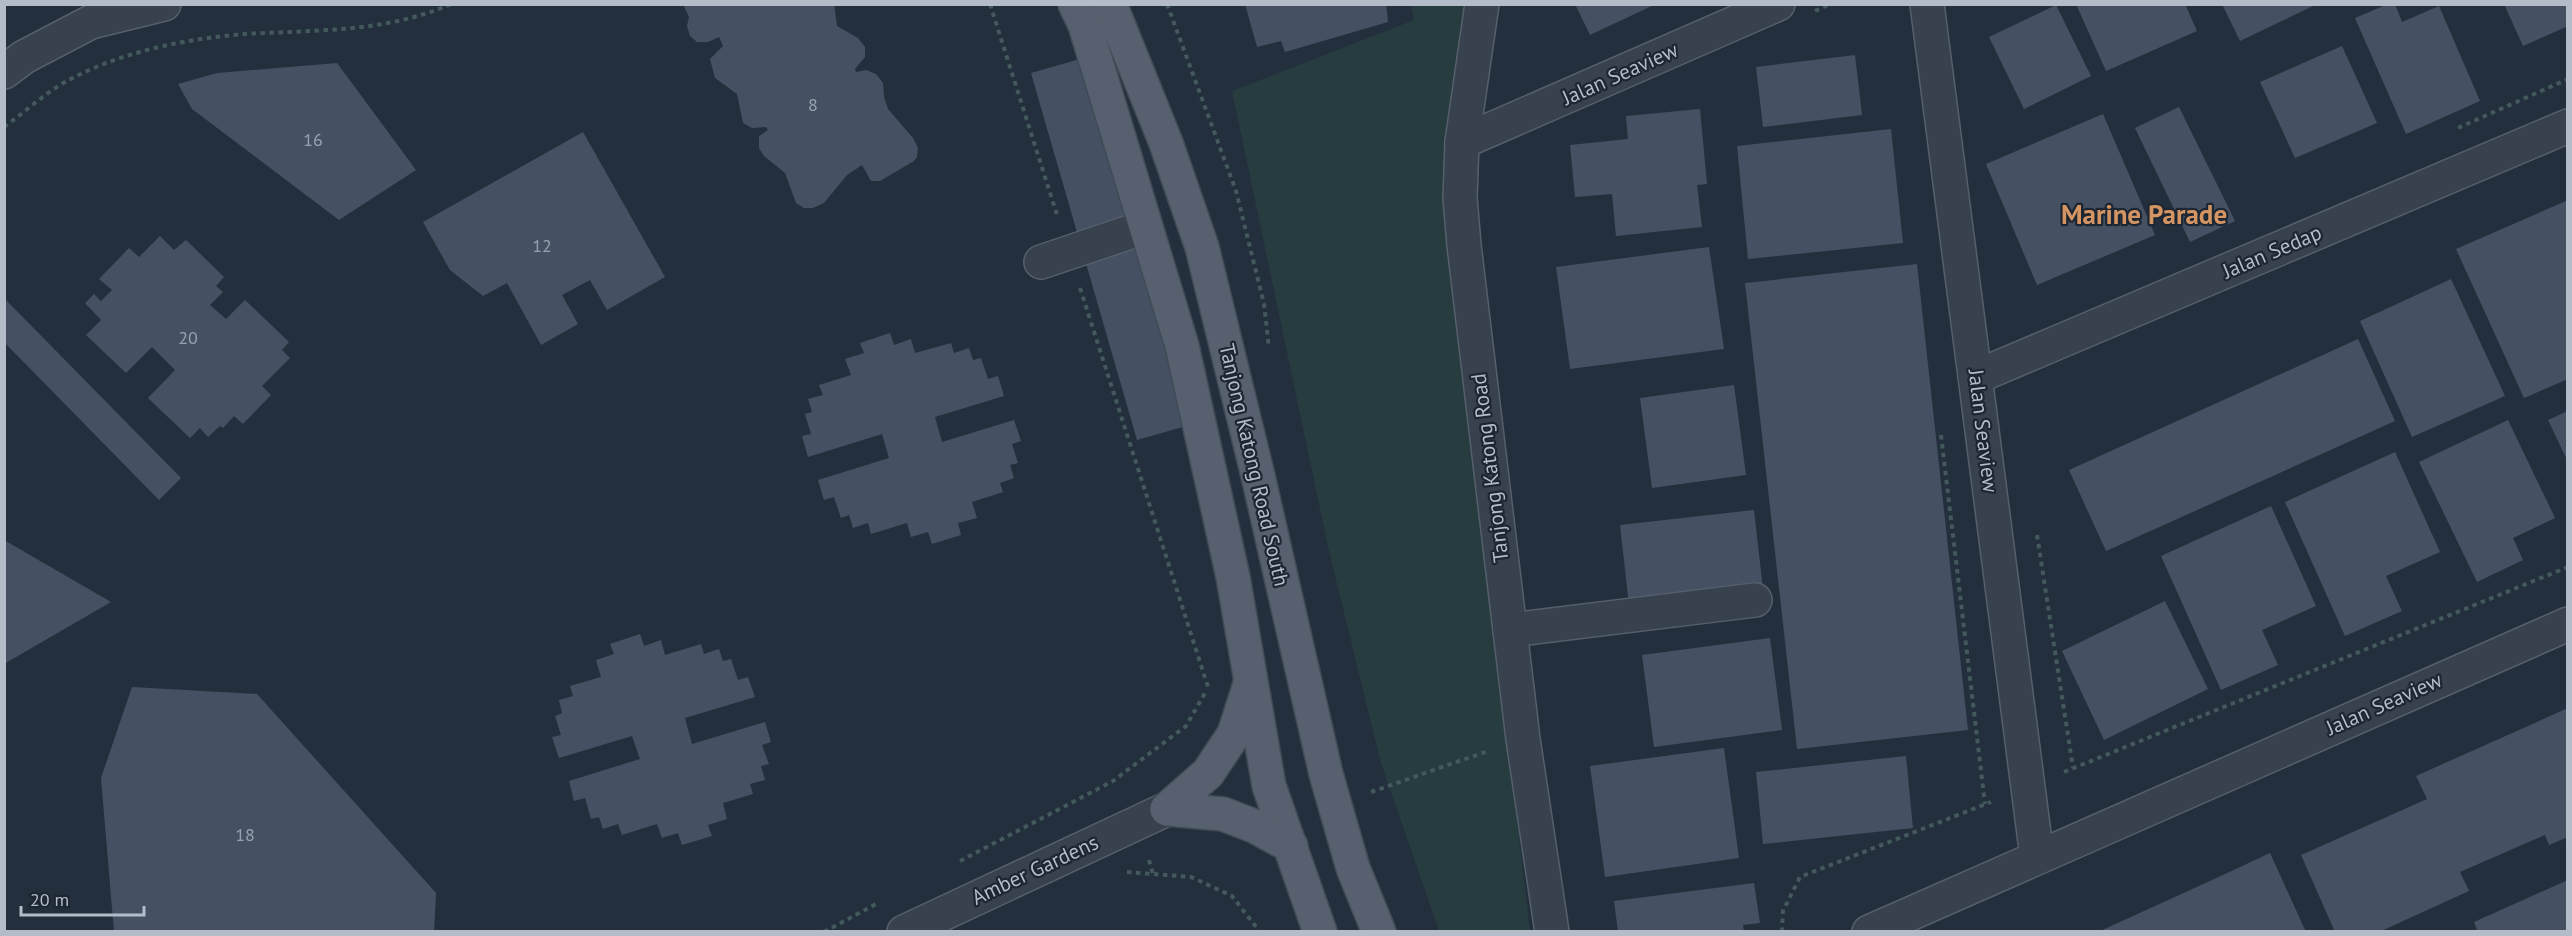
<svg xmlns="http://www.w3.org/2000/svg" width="2572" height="936" font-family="'PT Sans',sans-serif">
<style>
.green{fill:#263c3f}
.building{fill:#455162}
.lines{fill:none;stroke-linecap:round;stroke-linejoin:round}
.minor-casing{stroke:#565f6c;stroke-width:36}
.major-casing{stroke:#414a57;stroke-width:36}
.path{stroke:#44595c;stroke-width:4;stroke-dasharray:4.5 4.5;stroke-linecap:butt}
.minor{stroke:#38414e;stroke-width:33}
.major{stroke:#56606e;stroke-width:33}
.labels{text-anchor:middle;stroke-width:4.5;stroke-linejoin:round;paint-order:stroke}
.number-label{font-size:18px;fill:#98a1af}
.street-label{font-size:21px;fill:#b4bcc9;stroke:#1d2633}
.district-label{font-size:27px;font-weight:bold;fill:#d59563;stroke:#1d2633}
</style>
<rect width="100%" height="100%" fill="#242f3e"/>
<!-- green -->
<path class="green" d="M1411,5h57l-21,221 83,705h-91l-59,-171 -52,-213 -96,-456 182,-71z"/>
<!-- building -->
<g class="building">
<path d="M683,4h151l3,22 21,12 7,9v10l-10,12 1,3 10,-2 10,4 7,9 1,14 4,12 25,29 5,10 -1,9 -3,4 -34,20h-9l-9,-16 -15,10 -23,28 -11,5h-9l-8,-5 -11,-30 -21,-17 -5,-8v-12l9,-6 -2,-3 -14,1 -9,-5 -6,-29 -22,-16 -5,-19 13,-13 -4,-9 -11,5h-11l-7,-6 -3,-10 2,-9z"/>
<path d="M1245,4h141l2,18 -103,30 -4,-11 -24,6z"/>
<path d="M1575,4h81l-66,31z"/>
<path d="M2076,4h109l12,27 -91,40z"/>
<path d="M2222,4h95l-77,37z"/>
<path d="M2388,4h7l7,18 37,-16 41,95 -74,33 -51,-116z"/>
<path d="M2504,4h64v22l-45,20z"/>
<path d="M2056,5l35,71 -67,33 -35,-72z"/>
<path d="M2342,46l35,77 -82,35 -35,-76z"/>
<path d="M1855,55l7,60 -99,12 -7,-60z"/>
<path d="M1087,57l106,367 -56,16 -106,-367z"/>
<path d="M337,63l79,107 -77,50 -147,-111 -14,-25 39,-11z"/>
<path d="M2179,107l56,114 -45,21 -55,-114z"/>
<path d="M1700,109l7,75 -10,1 5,42 -86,9 -4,-42 -37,3 -5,-52 58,-6 -2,-23z"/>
<path d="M2103,114l52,121 -118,50 -51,-121z"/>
<path d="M1891,129l12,114 -155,16 -11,-113z"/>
<path d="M583,132l82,145 -58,33 -17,-30 -28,15 16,29 -37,21 -34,-62 -24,13 -33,-26 -27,-48z"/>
<path d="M2566,201l2,178 -44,19 -68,-149z"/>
<path d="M160,236l14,14 12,-10 38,37 -8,9 7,6 -13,13 16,14 19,-19 44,42 -7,8 8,8 -28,28 9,9 -28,29 -9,-8 -11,12 -3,-2 -12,11 -8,-9 -10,10 -42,-40 27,-28 -23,-23 -26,26 -40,-38 15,-15 -16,-17 9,-9 7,7 11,-11 -13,-11 30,-31 10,9z"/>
<path d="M1709,247l15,102 -154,20 -14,-102z"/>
<path d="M1917,264l51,466 -171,19 -52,-466z"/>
<path d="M2451,279l54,117 -93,41 -52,-116z"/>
<path d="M4,298l177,180 -22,22 -155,-158z"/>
<path d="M890,333l4,12 17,-6 4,14 36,-10 3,10 15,-5 4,12 8,-2 7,21 10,-3 6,20 -69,21 7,25 72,-22 7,21 -9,3 6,19 -8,2 4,13 -14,5 3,9 -31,10 5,16 -19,5 3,12 -29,9 -4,-12 -17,5 -4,-14 -36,11 -3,-11 -15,5 -4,-13 -8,3 -7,-21 -10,3 -6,-20 71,-22 -7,-24 -74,23 -6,-21 9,-2 -6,-20 7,-2 -4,-13 15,-4 -4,-10 32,-10 -6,-16 19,-6 -4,-10z"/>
<path d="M2358,339l37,82 -289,130 -37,-81z"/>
<path d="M1734,385l12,90 -94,13 -12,-90z"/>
<path d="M2568,411v51l-20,-42z"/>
<path d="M2508,420l47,98 -42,20 10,22 -46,22 -58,-120z"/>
<path d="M2395,452l45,100 -54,24 16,35 -57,25 -60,-134z"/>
<path d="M2271,506l45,100 -54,24 16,35 -57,25 -60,-134z"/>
<path d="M1754,510l10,88 -134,16 -10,-89z"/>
<path d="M4,540l107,62 -107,62z"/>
<path d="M2165,601l43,88 -104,51 -42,-89z"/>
<path d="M640,634l4,12 17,-6 4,15 36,-11 3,10 15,-5 4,12 8,-2 7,21 10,-3 7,20 -70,21 7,26 73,-22 6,20 -9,3 7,19 -8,2 4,14 -15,4 3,10 -30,9 4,16 -19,6 4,11 -30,9 -4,-12 -16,5 -5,-14 -35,11 -4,-11 -15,5 -4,-12 -8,2 -6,-21 -11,3 -5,-20 71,-22 -8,-23 -73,22 -7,-21 9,-2 -6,-19 7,-3 -3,-13 14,-4 -3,-10 31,-9 -5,-17 18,-6 -4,-10z"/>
<path d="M1770,638l12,92 -128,17 -12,-92z"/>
<path d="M132,687l125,7 179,199 -2,39h-320l-13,-154z"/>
<path d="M2568,708v129l-19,8 -4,-10 -85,37 9,19 -90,41h-44l-34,-77 126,-56 -11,-23z"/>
<path d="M1724,748l15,110 -134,19 -15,-111z"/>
<path d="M1906,756l7,72 -150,16 -7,-72z"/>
<path d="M2270,853l36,79h-208l125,-57z"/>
<path d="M2568,880v52h-90l-4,-10z"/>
<path d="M1754,883l6,40 -17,2 1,7h-126l-4,-31z"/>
</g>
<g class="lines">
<!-- minor casing -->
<g class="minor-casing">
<g id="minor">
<path d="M1482,4l-20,138 -2,56 4,47 59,494 29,193"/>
<path d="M1927,4l110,853"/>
<path d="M4,72l20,-15 67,-35 73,-18"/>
<path d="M1462,142l316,-138"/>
<path d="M1041,262l104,-35"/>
<path d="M1976,377l592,-251"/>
<path d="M1510,630l245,-30"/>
<path d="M904,932l263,-123"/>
<path d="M1869,932l699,-308"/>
</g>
</g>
<!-- major casing -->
<g class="major-casing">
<g id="major">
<path d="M1075,4l10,21 97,321 51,231 36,209 51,146"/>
<path d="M1110,4l56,139 36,104 56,229 68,298 27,94 26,64"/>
<path d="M1167,809l41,-36 26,-39 16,-50"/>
<path d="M1167,809l56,5 31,12 37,20"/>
</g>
</g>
<!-- path -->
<g class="path">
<path d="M990,4l68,214"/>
<path d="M1167,4l69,187 28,113 5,44"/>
<path d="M1815,11l15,-7"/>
<path d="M4,127c21,-15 41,-34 63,-46 53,-29 117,-42 177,-47 70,-4 141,-1 207,-30"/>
<path d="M2458,128l110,-49"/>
<path d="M1080,288l128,399"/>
<path d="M1941,435l44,369"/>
<path d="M2037,535l36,233"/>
<path d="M2064,772l504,-205"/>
<path d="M1371,792l117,-41"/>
<path d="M1149,860l4,14"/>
<path d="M960,861l153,-80 73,-55 19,-33"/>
<path d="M1127,872l64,5 41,19 28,36"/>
<path d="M824,932l52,-28"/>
<path d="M1782,932l1,-21 17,-34 191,-75"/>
</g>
<!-- minor -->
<use href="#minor" class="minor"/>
<!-- major -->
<use href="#major" class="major"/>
</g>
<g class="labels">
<!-- number labels -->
<g class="number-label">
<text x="813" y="111">8</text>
<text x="313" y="146">16</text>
<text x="542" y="252">12</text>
<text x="188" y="344">20</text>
<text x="245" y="841">18</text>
</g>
<!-- street labels -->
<g class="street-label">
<text transform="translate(1620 74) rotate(-24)" y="7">Jalan Seaview</text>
<text transform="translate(2272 252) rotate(-23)" y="7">Jalan Sedap</text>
<text transform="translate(1983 431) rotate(83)" y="7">Jalan Seaview</text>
<text transform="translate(1254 465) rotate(77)" y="7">Tanjong Katong Road South</text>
<text transform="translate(1490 468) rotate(-97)" y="7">Tanjong Katong Road</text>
<text transform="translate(2384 704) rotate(-24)" y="7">Jalan Seaview</text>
<text transform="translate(1035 870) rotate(-25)" y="7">Amber Gardens</text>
</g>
<!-- district labels -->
<g class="district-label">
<text x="2144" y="224">Marine Parade</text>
</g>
</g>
<!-- border -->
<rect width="2572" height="936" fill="none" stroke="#b4bcc9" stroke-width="12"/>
<!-- scale -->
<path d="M21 906v9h123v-9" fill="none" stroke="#b4bcc9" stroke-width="3"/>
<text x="30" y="906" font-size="18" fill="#b4bcc9" stroke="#1d2633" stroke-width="4.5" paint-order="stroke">20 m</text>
</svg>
